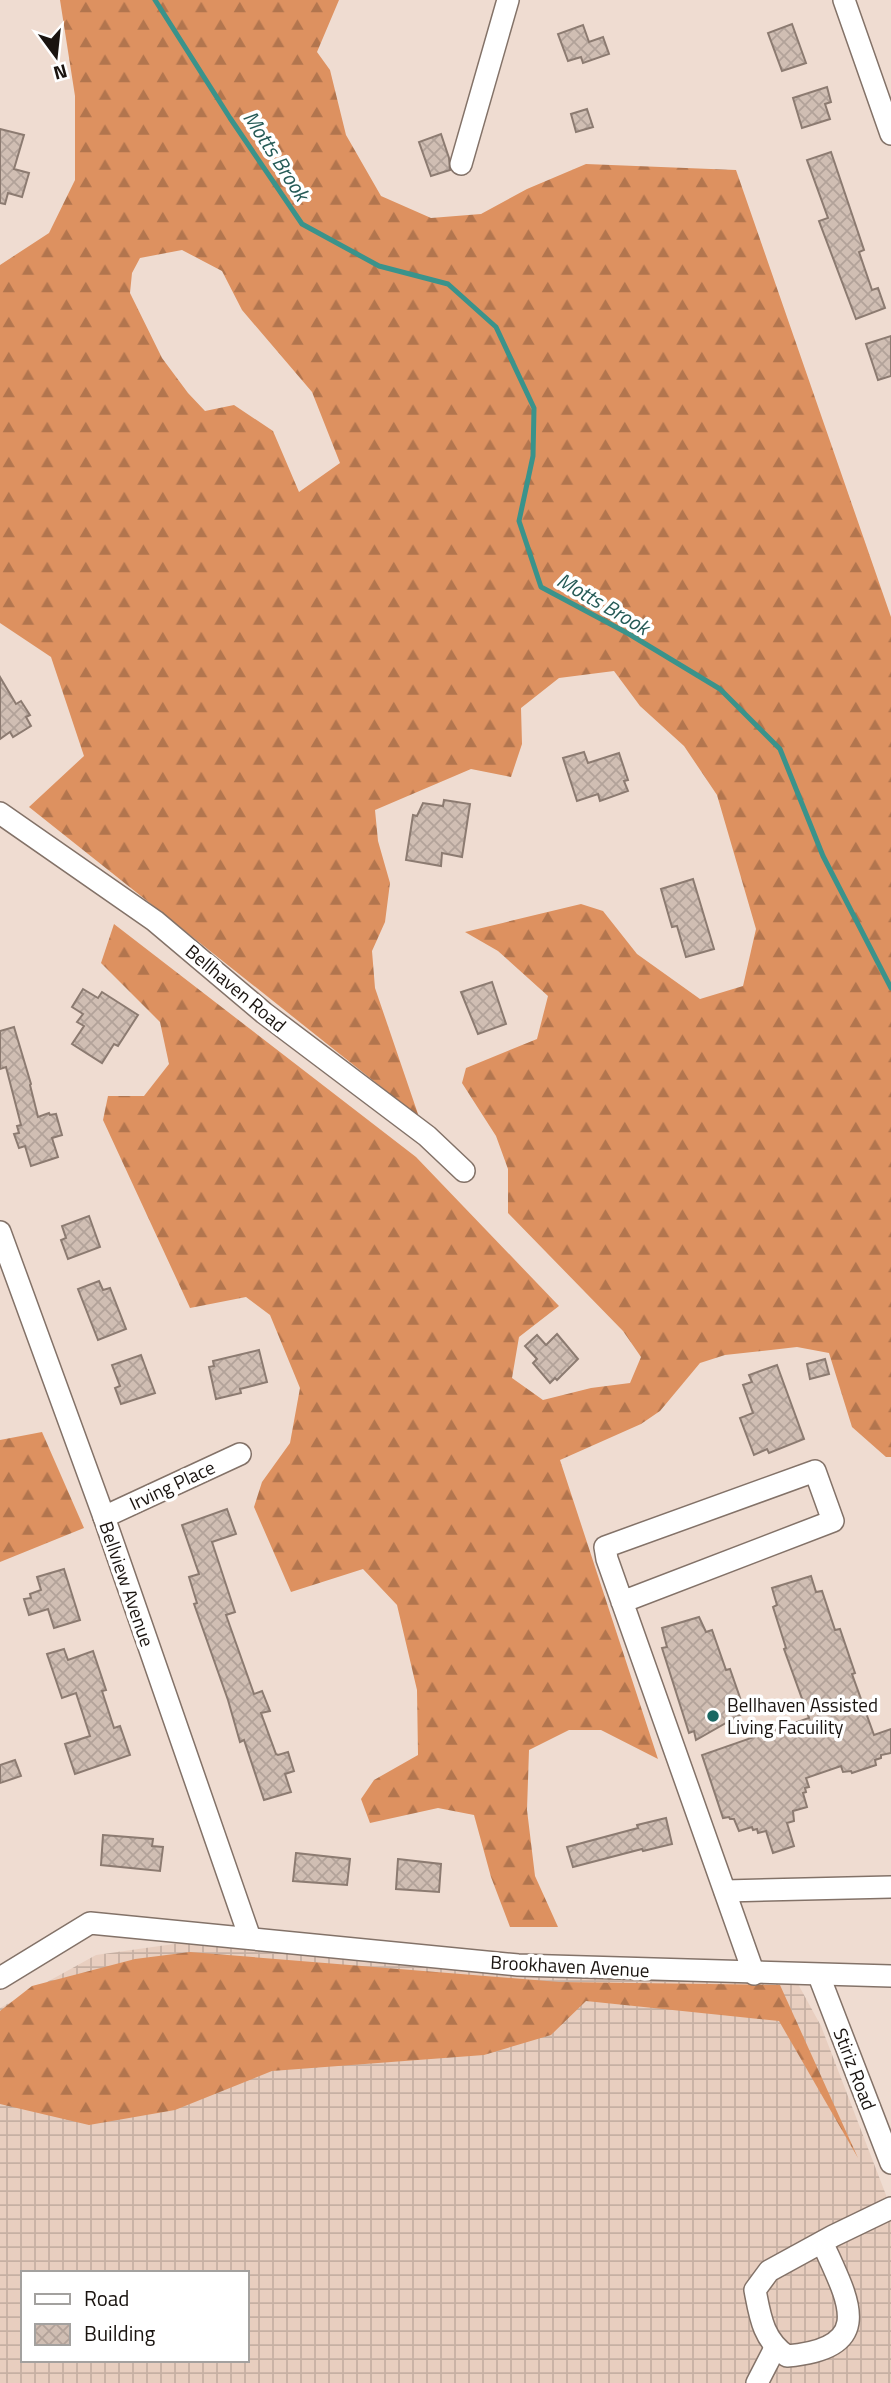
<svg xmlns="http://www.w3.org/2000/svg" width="891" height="2383" font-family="'Titillium Web',sans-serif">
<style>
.industrial{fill:url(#industrial-grid);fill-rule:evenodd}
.forest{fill:url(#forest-firs);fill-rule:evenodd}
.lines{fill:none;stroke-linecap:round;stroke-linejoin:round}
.stream{stroke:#3a938b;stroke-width:5}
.building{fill:url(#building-cross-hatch);stroke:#8c7b71;stroke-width:2}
.minor-casing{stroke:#837268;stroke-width:24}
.minor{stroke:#fff;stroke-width:21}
.poi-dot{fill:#1a6762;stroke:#fff;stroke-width:2.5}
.labels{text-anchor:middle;stroke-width:7;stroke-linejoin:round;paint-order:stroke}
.street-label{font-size:19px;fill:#1a1410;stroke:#fff}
.poi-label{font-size:19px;fill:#1a1410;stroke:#fff;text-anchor:start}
.water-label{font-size:21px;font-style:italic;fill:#265b57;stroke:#fff}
</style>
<defs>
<pattern id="industrial-grid" width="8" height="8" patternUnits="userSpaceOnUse" patternTransform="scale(1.75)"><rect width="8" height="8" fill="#e8cebf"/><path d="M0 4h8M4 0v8" fill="none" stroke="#c6b0a3"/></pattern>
<pattern id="forest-firs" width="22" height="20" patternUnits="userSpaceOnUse" patternTransform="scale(1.75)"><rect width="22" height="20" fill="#dd9160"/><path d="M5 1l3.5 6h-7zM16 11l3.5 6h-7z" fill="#b2754e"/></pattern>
<pattern id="building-cross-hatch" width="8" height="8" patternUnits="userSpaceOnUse" patternTransform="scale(1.75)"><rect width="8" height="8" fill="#d0beb3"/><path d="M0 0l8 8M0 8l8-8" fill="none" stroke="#b2a299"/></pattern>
</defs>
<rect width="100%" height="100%" fill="#efdcd1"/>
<!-- industrial -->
<path class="industrial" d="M181,1943l617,41 23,42 70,182v175h-891v-375l96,-53zM23,2273h224v87h-224z"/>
<!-- forest -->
<g class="forest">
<path d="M60,0h279l-22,52 13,18 16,65 35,61 50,22 50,-4 46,-25 59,-25 150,6 155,447v840h-5l-34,-30 -23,-74 -32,-6 -72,8 -25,8 -40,48 -19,13 -81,36 98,299 -57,-29h-32l-40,20 -2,60 8,66 23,51h-48l-19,-50 -17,-62 -36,-7 -68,15 -9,-24 13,-19 44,-25 -1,-65 -20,-85 -34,-36 -72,23 -37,-85 8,-25 28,-39 10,-55 -30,-73 -24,-18 -56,11 -87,-188 5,-24h36l25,-32 -9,-42 -59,-59 13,-39 302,233 143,149 -40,31 -7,41 31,22 48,-12 39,-5 11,-26 -18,-26 -115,-118v-44l-12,-33 -34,-53 4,-15 71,-29 11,-43 -50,-45 -33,-19 116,-28 22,7 34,43 63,45 43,-13 13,-57 -39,-134 -33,-49 -44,-40 -26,-35 -55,7 -38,30 1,36 -11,33 -40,-8 -96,41 3,31 12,42 -5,39 -13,29 3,37 44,129 -390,-310 55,-51 -33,-99 -51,-34v-358l49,-32 26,-53v-84zM182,250l40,21 20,39 70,82 28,71 -41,29 -26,-61 -39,-26 -29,6 -17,-18 -26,-35 -32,-65 2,-20 8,-15z"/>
<path d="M42,1432l42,96 -84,34v-122z"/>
<path d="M190,1952l369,30 221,3 78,173 -79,-137 -193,-20 -35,34 -67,20 -212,16 -97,39 -86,15 -89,-21v-93l32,-25 103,-27z"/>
</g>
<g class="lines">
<!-- stream -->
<path class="stream" d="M155,0l75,118 72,106 77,42 69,18 48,43 38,81 -1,48 -14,65 22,66 88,47 91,55 60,60 43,107 68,132"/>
</g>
<!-- building -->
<g class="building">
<path d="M792,24l14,39 -24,8 -14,-38z"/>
<path d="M583,25l6,17 14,-5 6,17 -26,9 -2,-6 -13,4 -10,-27z"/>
<path d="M827,87l4,15 -6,2 5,15 -28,9 -9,-30z"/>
<path d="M587,109l6,18 -17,5 -5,-18z"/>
<path d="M0,129l24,6 -10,34 15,4 -7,24 -14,-4 -3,11 -5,-1z"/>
<path d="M441,134l8,24 1,12 -19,6 -12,-34z"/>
<path d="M831,152l33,98 -5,2 13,38 6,-2 7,20 -29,11 -37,-98 9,-3 -21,-58z"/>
<path d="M891,336v40l-13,4 -12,-36z"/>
<path d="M0,677l16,27 5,-3 9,14 -4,2 5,9 -18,11 -3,-5 -10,7z"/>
<path d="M584,752l4,11 31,-10 9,27 -4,1 4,10 -28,10 -2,-7 -21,7 -14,-43z"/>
<path d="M444,800l26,4 -8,53 -20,-4 -1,13 -35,-6 7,-45 4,1 6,-13 20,3z"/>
<path d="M693,879l21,70 -28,8 -9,-31 -5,1 -11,-38z"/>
<path d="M492,982l14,42 -28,10 -17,-42z"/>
<path d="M83,989l15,9 4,-6 36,23 -20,31 -4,-2 -12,19 -30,-19 12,-18 -7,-4 6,-8 -11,-7z"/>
<path d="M14,1027l17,57 -1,1 8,32 11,-4 1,2 6,-1 6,21 -10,3 6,19 -27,9 -6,-20 -6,2 -5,-14 5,-1 -2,-7 4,-1 -15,-58 -6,2v-38z"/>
<path d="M89,1216l11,31 -32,12 -7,-19 5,-2 -4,-12z"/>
<path d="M99,1281l4,9 7,-2 16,41 -28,11 -20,-51z"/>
<path d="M557,1334l21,25 -21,21 -2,-2 -5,5 -17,-20 4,-4 -12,-13 12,-11 9,10z"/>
<path d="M259,1350l8,32 -27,7 1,4 -25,6 -7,-32 5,-1 -1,-5z"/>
<path d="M141,1355l14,38 -34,11 -6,-16 5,-2 -8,-21z"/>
<path d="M825,1359l4,15 -19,5 -3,-15z"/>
<path d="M777,1365l27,74 -35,14 -2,-4 -13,6 -14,-37 13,-5 -10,-28 9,-3 -3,-7z"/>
<path d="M227,1509l9,25 -24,8 23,70 -9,3 28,79 8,-3 8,20 -9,2 15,41 2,1 10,-3 6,19 -9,3 6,18 -27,8 -20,-60 -4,2 -12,-42 -34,-96 3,-1 -8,-26 10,-3 -17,-49z"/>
<path d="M64,1569l16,51 -26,8 -6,-19 -19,6 -5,-16 7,-1 -1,-4 11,-4 -4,-13z"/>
<path d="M811,1576l5,16 6,-1 13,39 5,-1 15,44 -3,1 22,61 17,-6v24l-10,2v3l-6,2 1,5 -24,8 -1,-2 -8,1 -2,-6 -35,12 3,9 -4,1 1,4 -3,1 4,14 -14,4 1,10 -7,2 7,23 -21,7 -7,-22 -8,2 -1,-4 -4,1 -1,-3 -13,4 -5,-12h-4l-1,-2 -6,1 -21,-63 107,-37 -25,-69 2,-1 -13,-41 4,-2 -5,-17z"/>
<path d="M699,1617l7,15 6,-2 14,40 4,-1 15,43 -49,28 -2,-9 -5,2 -27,-85 5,-1 -5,-19z"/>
<path d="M64,1649l4,11 25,-9 13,39 -4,1 12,37 6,-2 10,29 -55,19 -10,-30 25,-8 -14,-43 -14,5 -15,-44z"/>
<path d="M15,1760l6,16 -21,7v-18z"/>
<path d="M666,1818l6,26 -29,7 -1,-2 -69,18 -6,-20 71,-19 -1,-3z"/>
<path d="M103,1835l50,4 -1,7 11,1 -3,24 -59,-6z"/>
<path d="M296,1853l54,6 -3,26 -54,-4z"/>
<path d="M398,1859l43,5 -2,28 -43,-3z"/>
</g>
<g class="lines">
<!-- minor casing -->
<g class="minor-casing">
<g id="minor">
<path d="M844,0l47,134"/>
<path d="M461,164l47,-164"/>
<path d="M0,813l155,108 109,92 163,123 37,35"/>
<path d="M0,1232l104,285 146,421"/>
<path d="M104,1517l136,-63"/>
<path d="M622,1602l211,-81 -18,-50 -210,76 2,12 147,415"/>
<path d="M725,1891l166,-4"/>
<path d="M819,1976l72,187"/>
<path d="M0,1978l90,-55 428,42 373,11"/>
<path d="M822,2242c26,58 56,106 -35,114 -24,-16 -27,-40 -32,-66l14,-19 64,-35 58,-28"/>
<path d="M757,2383l18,-35"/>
</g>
</g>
<!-- minor -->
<use href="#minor" class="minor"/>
</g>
<!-- markers -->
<circle class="poi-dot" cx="713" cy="1716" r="7"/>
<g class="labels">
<!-- street labels -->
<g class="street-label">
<text transform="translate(236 988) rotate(40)" y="7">Bellhaven Road</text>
<text transform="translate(172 1485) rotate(-25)" y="7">Irving Place</text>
<text transform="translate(127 1584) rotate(71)" y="7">Bellview Avenue</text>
<text transform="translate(570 1966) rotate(3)" y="7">Brookhaven Avenue</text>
<text transform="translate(855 2069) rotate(69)" y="7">Stiriz Road</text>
</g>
<!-- poi labels -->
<g class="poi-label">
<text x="727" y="1712">Bellhaven Assisted<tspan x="727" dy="22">Living Facuility</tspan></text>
</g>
<!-- water labels -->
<g class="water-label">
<text transform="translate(276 156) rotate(57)" y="7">Motts Brook</text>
<text transform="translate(603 604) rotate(30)" y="7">Motts Brook</text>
</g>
</g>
<!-- legend -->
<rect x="21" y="2271" width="228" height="91" fill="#ffffff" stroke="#a3a19f" stroke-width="2"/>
<rect x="35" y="2294" width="35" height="10" fill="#ffffff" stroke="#a3a19f" stroke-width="2"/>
<text x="84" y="2306" font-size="21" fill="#1a1410">Road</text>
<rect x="35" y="2324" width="35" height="21" fill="url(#building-cross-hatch)" stroke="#a3a19f" stroke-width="2"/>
<text x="84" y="2341" font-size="21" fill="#1a1410">Building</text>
<!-- north arrow -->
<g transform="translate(56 56) rotate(165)" stroke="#ffffff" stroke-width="5" paint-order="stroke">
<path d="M0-5L12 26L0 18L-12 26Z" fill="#1a1410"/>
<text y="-10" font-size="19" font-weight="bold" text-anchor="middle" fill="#1a1410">N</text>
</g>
</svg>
